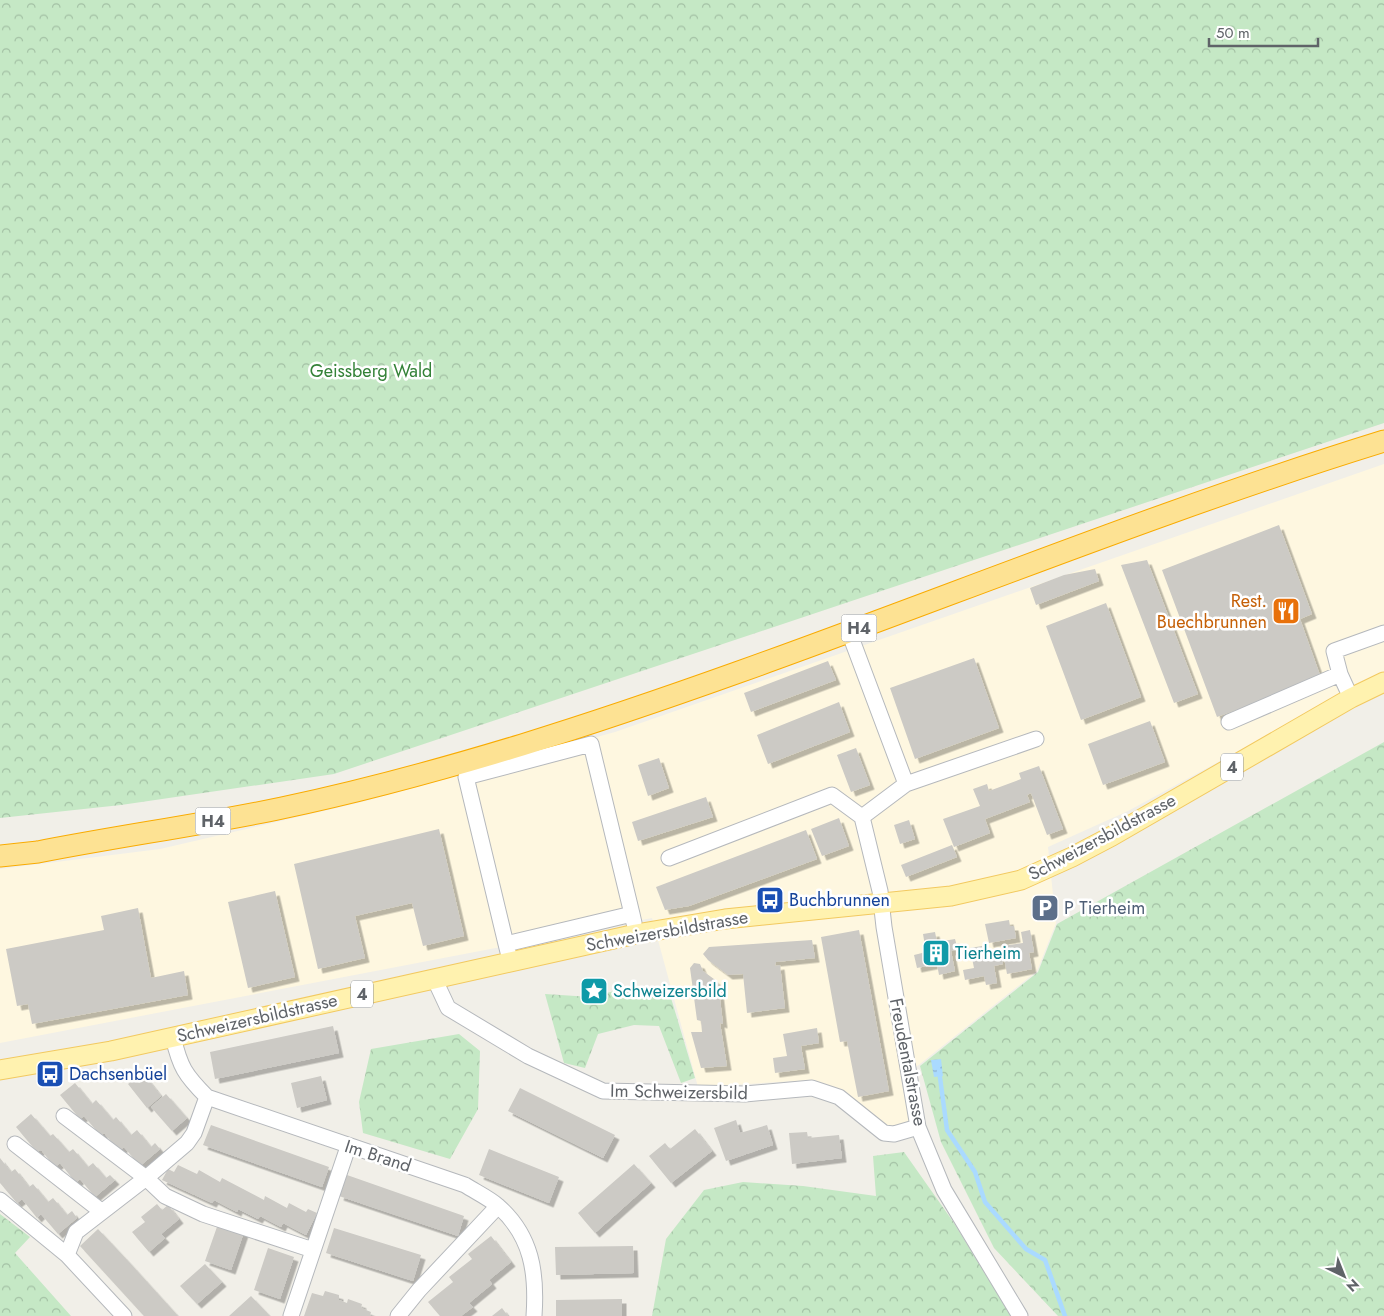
<svg xmlns="http://www.w3.org/2000/svg" width="1384" height="1316" viewBox="0 0 1384 1316" font-family="Jost,sans-serif">
	<style>
		.commercial { fill: #fef7e0 }
		.forest { fill: url(#forest-crowns) }
		.water { fill: url(#water-waves) }
		.lines { fill: none; stroke-linecap: round; stroke-linejoin: round }
		.stream { stroke: #aadaff; stroke-width: 4.5 }
		.building { fill: #cccac5; filter: url(#shadow) }
		.minor-casing { stroke: #b5b8bc; stroke-width: 17 }
		.major-casing { stroke: #f2c960; stroke-width: 21 }
		.highway-casing { stroke: #f9ab00; stroke-width: 23 }
		.minor { stroke: #fff; stroke-width: 15 }
		.major { stroke: #fff2af; stroke-width: 19 }
		.highway { stroke: #fde293; stroke-width: 21 }
		.labels { text-anchor: middle; dominant-baseline: central; stroke-width: 5; stroke-linejoin: round; paint-order: stroke }
		.shield { fill: #fff; stroke: #8f9295; stroke-width: 1 }
		.shield-label { font-size: 16px; font-weight: bold; fill: #5f6368 }
		.park-label { font-size: 18px; fill: #348238; stroke: #fff }
		.food-label { font-size: 18px; fill: #c56008; stroke: #fff; text-anchor: end }
		.street-label { font-size: 18px; fill: #5f6368; stroke: #fff }
		.transit-label { font-size: 18px; fill: #164399; stroke: #fff; text-anchor: start }
		.service-label { font-size: 18px; fill: #4e5e75; stroke: #fff; text-anchor: start }
		.culture-label { font-size: 18px; fill: #0d838f; stroke: #fff; text-anchor: start }
	</style>
	<defs>
		<pattern id="forest-crowns" width="20" height="18" patternUnits="userSpaceOnUse" patternTransform="scale(1.25)"><rect width="20" height="18" fill="#c5e8c5"/><path d="M2 6a3 3 0 1 1 6 0M12 15a3 3 0 1 1 6 0" fill="none" stroke="#a3c0a4"/></pattern>
		<pattern id="water-waves" width="16" height="10" patternUnits="userSpaceOnUse" patternTransform="scale(1.25)"><rect width="16" height="10" fill="#aadaff"/><path d="M0 5q4-4 8 0t8 0" fill="none" stroke="#8eb4d2"/></pattern>
		<filter id="shadow"><feDropShadow dx="4.5" dy="4.5" stdDeviation="0" flood-color="#0004"/></filter>
	</defs>
	<rect width="100%" height="100%" fill="#f1efe8"/>
	<path class="commercial" d="M1384 464V672L1128 811 1048 847 1056 923 1037 971 901 1079 910 1124 881 1127 843 1091 810 1080 698 1087 652 918 0 1043V869L160 849 362 802 615 732Z"/>
	<path class="forest" d="M0 0H1384V423L334 774 121 805 0 818Z
		M1384 742V1316H1058L994 1248 941 1142 920 1066 1038 972 1057 924Z
		M668 988 695 1078 681 1083 659 1026 634 1025 598 1034 585 1068 564 1063 545 994 591 997 618 990Z
		M459 1034 480 1051 478 1109 450 1159 363 1133 359 1102 371 1049Z
		M904 1152 954 1223 1011 1316H652L666 1239 704 1190 743 1182 803 1186 876 1196 873 1156Z
		M0 1214 30 1237 15 1253 71 1316H0Z"/>
	<path class="water" d="M941 1059 943 1076 934 1077 931 1060Z"/>
	<g class="lines">
		<path class="stream" d="M939 1070 947 1130 975 1172 985 1202 1026 1249 1045 1260 1065 1316"/>
	</g>
	<path class="building" d="M1279 525 1312 614 1300 619 1321 678 1217 717 1162 570Z
		M1147 560 1198 694 1174 703 1121 565Z
		M1095 569 1099 581 1036 605 1030 588 1064 575Z
		M1106 603 1141 697 1081 720 1046 626Z
		M974 658 999 728 915 759 890 688Z
		M828 661 836 680 751 712 744 693Z
		M839 702 850 732 768 764 757 735Z
		M1150 721 1165 762 1103 785 1088 744Z
		M856 748 870 785 851 792 837 755Z
		M659 758 669 788 648 796 638 765Z
		M1039 766 1063 829 1047 835 1031 793 1027 795 1030 802 985 819 990 833 954 847 943 819 980 806 973 789 987 784 989 791 1021 779 1019 773Z
		M706 797 713 817 638 841 632 822Z
		M839 818 849 846 822 856 811 829Z
		M909 820 915 839 900 844 894 825Z
		M439 829 464 936 423 946 412 903 355 916 365 958 318 969 294 864Z
		M806 830 817 859 689 906 665 910 656 887Z
		M952 845 957 857 906 877 901 865Z
		M275 891 295 977 248 988 228 902Z
		M138 908 151 978 184 971 188 995 32 1024 28 1004 17 1006 6 949 104 930 101 916Z
		M1009 920 1010 926H1014L1016 938 989 943 985 924Z
		M859 930 889 1091 858 1097 847 1041 840 1042 821 937Z
		M1030 930 1034 952 1029 953 1032 969 1007 974 1002 946 1023 943 1021 932Z
		M935 932 937 942 955 939 958 950 951 951 955 971 939 975 937 964 917 968 914 955 926 952 923 934Z
		M812 940 815 958 776 962 775 966 780 965 785 1008 747 1013 743 974 728 975 708 960 703 954 709 947Z
		M982 946 983 955 1001 952 1003 964 994 966 997 983 986 985 984 976 965 980 963 970 974 968 970 948Z
		M694 963 700 964 703 971 718 982 723 1024 720 1023 727 1066 701 1068 691 1032H702L701 1021 697 1020 690 968Z
		M333 1026 339 1053 215 1079 210 1052Z
		M817 1028 819 1043 801 1046 805 1069 775 1073 773 1058 787 1056 783 1034Z
		M321 1076 327 1100 297 1108 291 1083Z
		M146 1077 161 1096 147 1108 128 1084 136 1078 139 1083Z
		M75 1083 92 1104 96 1100 113 1120 116 1117 131 1135 137 1130 151 1147 155 1143 160 1149 140 1166 124 1147 119 1151 104 1133 101 1136 84 1116 80 1119 60 1095Z
		M520 1088 615 1135 603 1158 508 1111Z
		M166 1094 187 1118 172 1131 151 1107Z
		M31 1114 50 1136 53 1134 69 1152 73 1149 88 1167 93 1163 106 1178 110 1175 115 1180 95 1197 80 1179 76 1183 60 1163 55 1167 41 1150 37 1152 16 1127Z
		M736 1120 740 1133 767 1125 773 1145 726 1161 714 1128Z
		M211 1125 329 1167 322 1187 203 1145Z
		M695 1129 712 1151 671 1183 649 1156 665 1143 670 1149Z
		M807 1132 808 1138 839 1135 842 1158 792 1164 789 1133Z
		M489 1149 559 1177 549 1203 479 1175Z
		M0 1158 11 1172 15 1169 29 1187 33 1184 48 1202 53 1198 67 1215 72 1211 77 1218 58 1234 41 1214 37 1218 22 1199 17 1203 0 1183Z
		M634 1164 651 1183 595 1233 578 1213Z
		M178 1165 197 1174 199 1170 220 1182 222 1178 264 1200 265 1196 287 1208 289 1203 306 1212 308 1209 317 1213 306 1235 283 1223 281 1227 260 1216 258 1219 238 1209 237 1212 214 1200 212 1203 162 1180 168 1169 174 1172Z
		M347 1175 464 1216 458 1236 339 1196Z
		M157 1204 162 1210 168 1205 179 1219 161 1234 165 1238 149 1252 132 1232 145 1222 141 1217Z
		M218 1224 244 1232 231 1270 205 1261Z
		M334 1228 421 1255 413 1281 326 1253Z
		M98 1229 128 1261 178 1316H144L80 1246Z
		M491 1236 511 1262 489 1280 492 1284 469 1303 473 1307 461 1316H440L428 1302 453 1282 449 1277 472 1259 468 1254Z
		M633 1246 634 1273 556 1275 555 1247Z
		M268 1248 294 1257 280 1299 254 1290Z
		M205 1264 222 1282 197 1304 180 1286Z
		M325 1291 339 1295V1300L347 1303 348 1299 362 1304 361 1308 371 1312 370 1316H304L312 1293 323 1296Z
		M251 1296 270 1316H229Z
		M622 1299V1316H556V1300Z
		M502 1308 508 1316H492Z"/>
	<g class="lines">
		<defs>
			<path id="minor" d="M849 632 906 784
				M1351 698 1340 674 1334 651 1384 633
				M1229 722 1340 674
				M862 817 906 784 1036 739
				M669 858 832 795 862 817 880 891 884 927 918 1127 944 1190 1020 1316
				M506 944 466 777 591 744 632 914
				M508 952 506 944 632 914 634 923
				M434 978 448 1008 528 1056 603 1091 745 1094 812 1088 839 1097 884 1133 894 1134 918 1127
				M173 1037C180 1067 185 1075 207 1097L465 1185C476 1192 489 1198 498 1206 532 1236 537 1273 534 1316
				M64 1116 146 1178 165 1196 203 1214 313 1250
				M15 1144 101 1211
				M0 1200 67 1255
				M124 1316 67 1255 76 1232 146 1178 187 1143 194 1133 207 1097
				M291 1316 348 1147
				M398 1316 419 1290 498 1206"/>
			<path id="major" d="M0 1070 111 1051 636 934 725 919 951 896 1021 880 1072 857 1112 836 1351 698 1384 682"/>
			<path id="highway" d="M0 856 38 852C119 836 201 825 282 808 363 791 443 769 522 745 813 655 1093 531 1384 441"/>
		</defs>
		<use href="#minor" class="minor-casing"/>
		<use href="#major" class="major-casing"/>
		<use href="#highway" class="highway-casing"/>
		<use href="#minor" class="minor"/>
		<use href="#major" class="major"/>
		<use href="#highway" class="highway"/>
	</g>
	<defs>
		<symbol id="restaurant-square" viewBox="-11 -11 22 22"><rect x="-9" y="-9" width="18" height="18" rx="4" fill="#e8710a" stroke="#fff"/><path d="M-5-6h1v4h1v-4h1v4h1v-4h1v5L-1.5 .5V6h-2V.5L-5-1ZM5-6V6H3V1.5H1.5Q1.5-4 5-6Z" fill="#fff"/></symbol>
		<symbol id="bus-square" viewBox="-11 -11 22 22"><rect x="-9" y="-9" width="18" height="18" rx="4" fill="#1a4fb4" stroke="#fff"/><path d="M-5-6H5V4H4V6H2V4H-2V6H-4V4H-5ZM-3.5-4V0h7V-4ZM-3.5 1.2v1.5H-2V1.2ZM2 1.2v1.5H3.5V1.2Z" fill="#fff"/></symbol>
		<symbol id="parking-square" viewBox="-11 -11 22 22"><rect x="-9" y="-9" width="18" height="18" rx="4" fill="#5c6f8a" stroke="#fff"/><path d="M-3.5-5.5H1a3.5 3.5 0 0 1 0 7H-1V5.5H-3.5ZM-1-3.4V-.6H.8a1.4 1.4 0 0 0 0-2.8Z" fill="#fff"/></symbol>
		<symbol id="building-square" viewBox="-11 -11 22 22"><rect x="-9" y="-9" width="18" height="18" rx="4" fill="#0f9aa8" stroke="#fff"/><path d="M-4-6H4V6H1V3H-1V6H-4ZM-2.5-4.3h1.7v1.8h-1.7ZM.8-4.3h1.7v1.8H.8ZM-2.5-1h1.7V.8h-1.7ZM.8-1h1.7V.8H.8Z" fill="#fff"/></symbol>
		<symbol id="sight-square" viewBox="-11 -11 22 22"><rect x="-9" y="-9" width="18" height="18" rx="4" fill="#0f9aa8" stroke="#fff"/><path d="M0-6L1.8-2.2L6-1.7L2.9 1.2L3.7 5.4L0 3.3L-3.7 5.4L-2.9 1.2L-6-1.7L-1.8-2.2Z" fill="#fff"/></symbol>
	</defs>
	<g fill-rule="evenodd">
		<use href="#restaurant-square" x="1270" y="595" width="32" height="32"/>
		<use href="#bus-square" x="754" y="884" width="32" height="32"/>
		<use href="#parking-square" x="1029" y="892" width="32" height="32"/>
		<use href="#building-square" x="920" y="937" width="32" height="32"/>
		<use href="#sight-square" x="578" y="975" width="32" height="32"/>
		<use href="#bus-square" x="34" y="1058" width="32" height="32"/>
	</g>
	<g class="labels">
		<g class="shield">
			<rect x="841.5" y="614.5" width="35" height="27" rx="4"/>
			<rect x="1221" y="753.5" width="22" height="27" rx="4"/>
			<rect x="195.5" y="807.5" width="35" height="27" rx="4"/>
			<rect x="351" y="980.5" width="22" height="27" rx="4"/>
		</g>
		<g class="shield-label">
			<text x="859" y="628">H4</text>
			<text x="1232" y="767">4</text>
			<text x="213" y="821">H4</text>
			<text x="362" y="994">4</text>
		</g>
		<g class="park-label">
			<text x="371" y="371">Geissberg Wald</text>
		</g>
		<g class="food-label">
			<text x="1267" y="601">Rest.<tspan x="1267" dy="21">Buechbrunnen</tspan></text>
		</g>
		<g class="street-label">
			<text transform="translate(1102 837) rotate(-28)">Schweizersbildstrasse</text>
			<text transform="translate(667 931) rotate(-10)">Schweizersbildstrasse</text>
			<text transform="translate(257 1018) rotate(-13)">Schweizersbildstrasse</text>
			<text transform="translate(908 1062) rotate(79)">Freudentalstrasse</text>
			<text transform="translate(679 1092) rotate(1)">Im Schweizersbild</text>
			<text transform="translate(378 1156) rotate(18)">Im Brand</text>
		</g>
		<g class="transit-label">
			<text x="789" y="900">Buchbrunnen</text>
			<text x="69" y="1074">Dachsenbüel</text>
		</g>
		<g class="service-label">
			<text x="1064" y="908">P Tierheim</text>
		</g>
		<g class="culture-label">
			<text x="955" y="953">Tierheim</text>
			<text x="613" y="991">Schweizersbild</text>
		</g>
	</g>
	<g transform="translate(1344 1276) rotate(137)" stroke="#ffffff" stroke-width="4" paint-order="stroke">
	<path d="M0-4L9 19L0 12L-9 19Z" fill="#5f6368"/>
	<text y="-8" font-size="14" font-weight="bold" text-anchor="middle" fill="#5f6368">N</text>
	</g>
	<path d="M1209 38v8h109v-8" fill="none" stroke="#5f6368" stroke-width="2.5"/>
	<text x="1216" y="38" font-size="15" fill="#5f6368" stroke="#ffffff" stroke-width="4" paint-order="stroke">50 m</text>
</svg>
